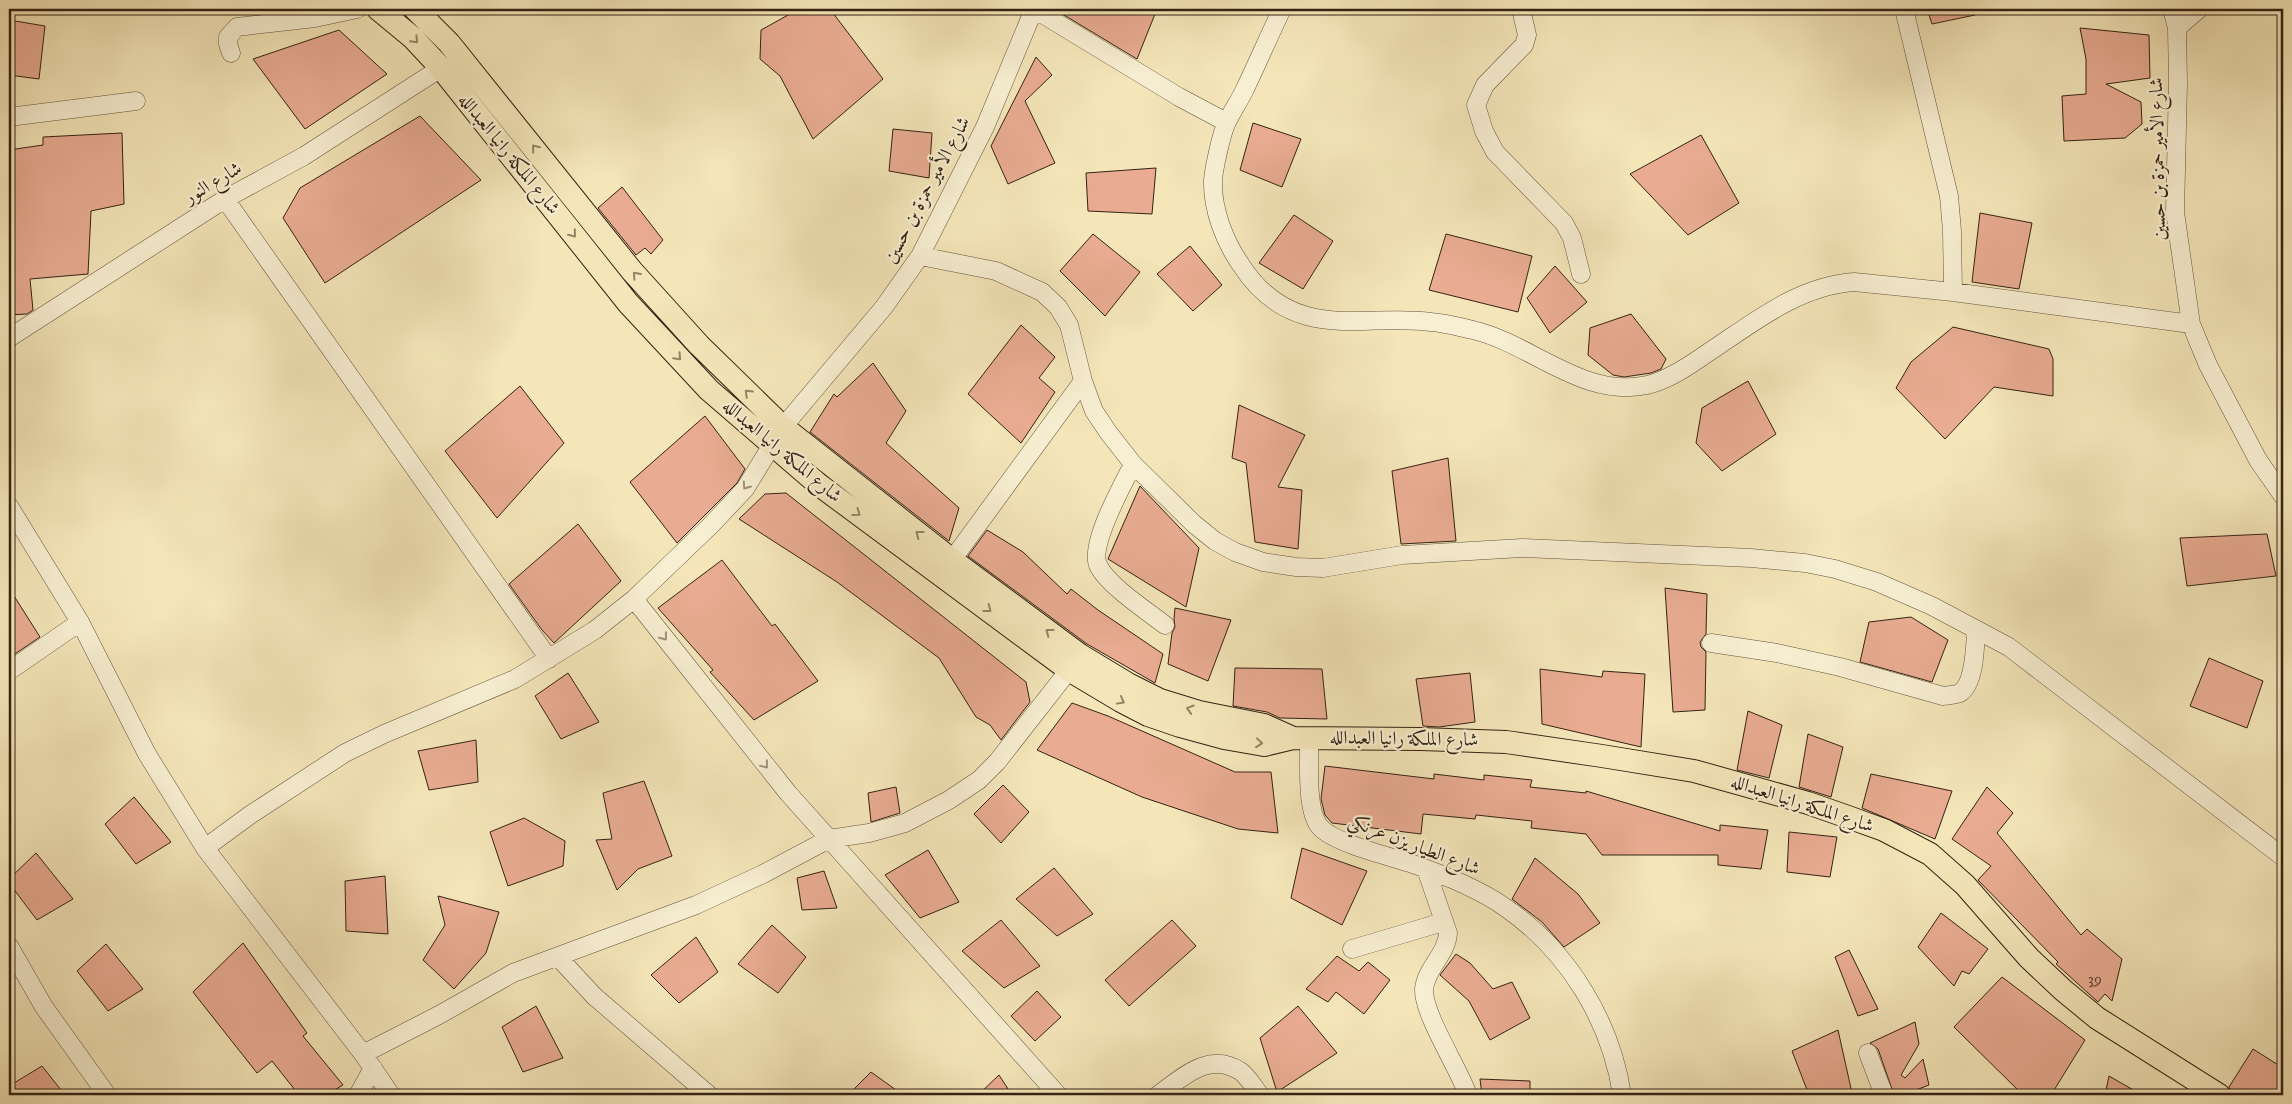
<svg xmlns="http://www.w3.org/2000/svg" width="2292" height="1104" viewBox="0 0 2292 1104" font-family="'IM FELL DW Pica',Amiri,serif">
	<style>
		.building { fill: #e9ac92; stroke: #342213 }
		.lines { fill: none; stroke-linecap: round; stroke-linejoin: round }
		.minor-casing { stroke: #64533c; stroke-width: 19 }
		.major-casing { stroke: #342213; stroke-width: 24 }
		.minor { stroke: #f8efd2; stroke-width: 18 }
		.major { stroke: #f4e6b9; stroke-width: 22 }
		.oneway { stroke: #948466 }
		.oneway2 { stroke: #a0937c }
		.labels { text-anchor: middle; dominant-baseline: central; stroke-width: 4.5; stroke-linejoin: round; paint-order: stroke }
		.number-label { font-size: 16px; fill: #614433 }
		.street-label { font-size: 19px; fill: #342213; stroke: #f8efd2 }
	</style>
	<rect width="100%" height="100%" fill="#f4e6b9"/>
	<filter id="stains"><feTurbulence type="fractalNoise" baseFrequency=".004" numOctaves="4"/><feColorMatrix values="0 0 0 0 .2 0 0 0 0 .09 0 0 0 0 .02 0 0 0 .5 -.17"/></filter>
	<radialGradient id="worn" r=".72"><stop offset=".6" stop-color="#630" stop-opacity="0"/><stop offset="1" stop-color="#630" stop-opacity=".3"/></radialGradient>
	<path class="building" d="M799 9H830L883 79 813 139 780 76 760 59 761 30Z
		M1054 9H1157L1137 59Z
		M1927 9H1974L1975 15 1932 24Z
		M9 20 45 26 39 79 9 75Z
		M2080 28 2149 35 2150 78 2106 84 2141 102 2142 124 2125 138 2064 141 2062 96 2086 94V59Z
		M339 30 387 74 305 129 253 59Z
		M1036 57 1052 75 1025 101 1055 163 1008 184 991 146Z
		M420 116 481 180 325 283 283 218 300 188Z
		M1253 123 1301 139 1282 187 1240 170Z
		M893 129 932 133 929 178 889 171Z
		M122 133 124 204 91 211 88 274 30 279 33 310 27 314 9 315V150L43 145V137Z
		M1701 135 1739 203 1688 235 1630 174Z
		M1156 168 1152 214 1088 211 1086 173Z
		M622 187 663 240 651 254 645 248 636 255 598 208Z
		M1980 213 2032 223 2019 289 1972 282Z
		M1294 215 1333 241 1303 289 1259 263Z
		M1093 234 1140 272 1105 316 1060 271Z
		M1446 234 1532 256 1518 312 1429 290Z
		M1190 246 1222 285 1193 311 1157 274Z
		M1555 266 1587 302 1550 333 1527 298Z
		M1631 314 1666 359 1661 369 1651 373 1624 377 1613 375 1588 355 1590 328Z
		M1021 325 1055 357 1039 378 1055 392 1021 443 968 394Z
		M1953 327 2049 349 2053 359V396L1994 387 1945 439 1896 388 1911 362Z
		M873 363 906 411 886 443 959 508 949 541 810 432 834 394 837 397Z
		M1748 381 1776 434 1722 471 1696 443 1702 408Z
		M520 386 564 443 497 518 445 451Z
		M1239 405 1305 435 1278 487 1302 490 1298 549 1255 542 1246 463 1232 458Z
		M705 416 745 469 737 483 677 543 630 482Z
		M1448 458 1456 541 1401 544 1392 471Z
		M1140 486 1199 548 1186 607 1108 559Z
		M786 493 1026 682 1030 702 1001 740 990 725 976 717 939 658 837 582 739 519 765 494Z
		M578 524 621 581 554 643 542 630 509 584Z
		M987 530 1023 552 1067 594 1071 589 1098 610 1163 654 1155 683 1087 644 968 556Z
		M2267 534 2276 576 2187 586 2180 538Z
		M722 560 772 626 775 624 818 681 754 720 710 672 713 670 658 608Z
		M9 588 40 637 9 658Z
		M1665 588 1707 594 1706 634 1700 642 1701 647 1706 652 1705 710 1673 712Z
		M1175 608 1231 620 1208 681 1168 664 1172 633 1175 627 1174 619Z
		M1911 617 1948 640 1932 682 1860 662 1869 622Z
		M2209 658 2263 681 2247 728 2190 706Z
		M1235 668 1322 669 1327 719 1280 718 1267 712 1233 706Z
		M1540 669 1602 677 1603 671 1645 674 1641 747 1542 724Z
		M568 673 599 722 561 739 535 696Z
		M1470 673 1475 722 1439 727 1423 726 1416 679Z
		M1072 703 1108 716 1235 772H1271L1278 833 1238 829 1142 797 1037 750Z
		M1748 711 1782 725 1769 778 1737 770Z
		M1808 734 1843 747 1831 797 1799 787Z
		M476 740 478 782 429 790 418 751Z
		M1325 766 1434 779V774L1484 780V775L1532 780 1530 787 1586 793V791L1720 831V825L1768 830 1761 869 1718 865V855H1602L1586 834 1531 828 1532 821 1476 815 1475 819 1423 814 1421 834 1332 823 1325 815 1321 799Z
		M1871 774 1952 791 1935 839 1862 808Z
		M644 781 672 856 638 869 617 890 596 840 612 839 603 793Z
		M1003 785 1029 812 1001 843 974 814Z
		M896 787 900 813 871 822 868 793Z
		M1987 787 2013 813 1997 833 2081 935 2087 929 2122 959 2112 1001 2105 994 2098 1002 2056 964 2058 962 1978 880 1991 866 1952 839Z
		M134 797 171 842 136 864 105 824Z
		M524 818 565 841 563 866 508 886 490 832Z
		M1789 832 1837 837 1830 877 1787 872Z
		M1302 848 1367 871 1342 925 1291 898Z
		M928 850 959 902 920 918 885 875Z
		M36 853 73 899 37 920 9 883V879Z
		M1535 858 1578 894 1600 923 1564 947 1542 922 1512 899Z
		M1054 868 1093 914 1057 936 1016 899Z
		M824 871 837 908 802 910 797 878Z
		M385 876 388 934 346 931 345 881Z
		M438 896 499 912 486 953 454 989 423 960 445 925Z
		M1941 913 1988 949 1969 974 1962 971 1954 986 1918 947Z
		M1001 920 1040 966 1004 988 962 951Z
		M1172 920 1196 946 1129 1006 1105 980Z
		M772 925 806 957 778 993 738 964Z
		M696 937 718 972 679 1003 651 975Z
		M243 943 307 1033 303 1036 343 1085 326 1095H299L272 1061 257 1073 193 992Z
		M106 944 143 989 108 1011 77 971Z
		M1849 950 1878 1009 1858 1016 1835 957Z
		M1456 954 1470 963 1493 989 1512 982 1530 1018 1490 1040 1469 1001 1440 975Z
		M1337 956 1359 971 1368 962 1390 980 1364 1014 1336 992 1328 1002 1306 989Z
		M2002 977 2085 1040 2051 1095H2023L1954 1027Z
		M1037 991 1061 1017 1035 1041 1011 1016Z
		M536 1006 563 1058 523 1072 502 1027Z
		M1298 1006 1337 1053 1277 1092 1260 1038Z
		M1915 1022 1919 1044 1901 1075 1905 1078 1923 1059 1929 1085 1903 1095H1894L1878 1049 1870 1043Z
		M1838 1030 1852 1093 1846 1095H1809L1792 1051Z
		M2253 1049 2283 1068V1095H2232L2229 1087Z
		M42 1066 65 1095H13L9 1090V1086Z
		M871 1072 903 1095H848Z
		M999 1075 1012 1095H978Z
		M2109 1076 2142 1095H2105Z
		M1480 1079 1530 1081V1095H1482Z"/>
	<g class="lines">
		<defs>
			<path id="minor" d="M1034 9 1179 97 1226 122
				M1282 9C1269 36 1257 64 1244 91 1239 101 1233 110 1228 120 1222 130 1214 168 1213 180 1212 210 1225 242 1241 265 1257 290 1278 308 1307 316 1347 327 1390 316 1431 322 1445 323 1459 327 1473 330 1532 344 1583 399 1647 385 1668 380 1689 366 1706 354 1752 324 1797 286 1854 282L1953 292 2191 324
				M1521 9 1527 35 1524 45 1485 85 1476 105 1484 131 1495 152 1564 223 1572 238 1581 274
				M1904 9 1949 196 1952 231 1953 292
				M2172 9 2177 28 2178 83 2175 212 2191 324 2208 365 2258 460 2283 496
				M2177 28 2199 9
				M231 53 228 44V37L237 27 315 18 357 9
				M9 117 136 101
				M225 199 549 659
				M920 256 996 271 1042 292 1058 307 1069 325 1083 381 1094 411 1108 432 1133 464 1194 524 1215 541 1235 552 1263 562 1296 567 1323 568 1402 555 1522 548 1751 558 1805 563 1835 569 1877 582 1932 606 2009 647 2283 857
				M9 338 225 199 304 156 441 68
				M1133 464C1123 485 1087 547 1099 567 1109 586 1147 611 1165 625
				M9 506 80 622 147 754 205 848 363 1054 391 1095
				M952 560 1083 381
				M634 599 788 793 1058 1095
				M1711 643 1777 653 1840 667 1943 696C1948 695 1956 695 1960 693 1975 683 1975 647 1976 631
				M9 671 80 622
				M1309 737C1310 759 1305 810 1320 827 1334 843 1388 856 1410 863 1442 874 1478 888 1506 908 1568 951 1611 1021 1622 1095
				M205 848 250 815 345 753 384 734 515 679 595 630 634 599 711 525 745 489 783 427 884 307 920 256 985 127 1034 9
				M1426 869 1448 933C1447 954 1426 968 1424 989 1423 1014 1458 1067 1468 1095
				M9 946 44 1007 107 1095
				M1352 949 1443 922
				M558 957 594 996 709 1095
				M1868 1053 1884 1095
				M363 1054 439 1015 513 973 696 905 763 874 829 839 869 833 905 823 949 800 979 780 997 762 1069 670
				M358 1095 373 1068
				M1158 1095C1183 1077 1209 1051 1240 1071 1248 1076 1254 1088 1260 1095"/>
			<path id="major" d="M378 9 413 38 441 68 628 303 709 390 818 484 1069 670 1121 701 1148 715 1180 726 1224 738 1264 745 1293 738 1421 739 1506 742 1602 756 1694 771 1808 803 1848 817 1884 830 1930 854 1965 885 2029 958 2063 990 2097 1018 2219 1095
				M415 9 449 43 632 271 699 345 783 427 952 560 1080 655 1128 684 1160 700 1199 712 1264 725 1293 738"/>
		</defs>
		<use href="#minor" class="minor-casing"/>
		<use href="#major" class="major-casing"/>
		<use href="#minor" class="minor"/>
		<use href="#major" class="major"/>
	</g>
	<defs><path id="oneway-chevron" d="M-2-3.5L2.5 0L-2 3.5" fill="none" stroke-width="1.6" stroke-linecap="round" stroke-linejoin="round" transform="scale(1.25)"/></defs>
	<g class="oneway">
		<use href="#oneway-chevron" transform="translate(415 40) rotate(45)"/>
		<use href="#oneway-chevron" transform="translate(535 148) rotate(-129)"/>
		<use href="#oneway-chevron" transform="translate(573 234) rotate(51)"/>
		<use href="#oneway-chevron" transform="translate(636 275) rotate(-132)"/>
		<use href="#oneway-chevron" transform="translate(678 357) rotate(47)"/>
		<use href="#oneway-chevron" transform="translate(748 393) rotate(-136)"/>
		<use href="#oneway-chevron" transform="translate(857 513) rotate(36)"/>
		<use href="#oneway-chevron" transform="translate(919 534) rotate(-142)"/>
		<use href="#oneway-chevron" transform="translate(988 609) rotate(37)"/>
		<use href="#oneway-chevron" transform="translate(1049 632) rotate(-143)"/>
		<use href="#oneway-chevron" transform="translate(1121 701) rotate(29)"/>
		<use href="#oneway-chevron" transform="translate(1190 709) rotate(-163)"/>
		<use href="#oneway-chevron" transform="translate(1259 743) rotate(6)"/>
	</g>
	<g class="oneway2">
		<use href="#oneway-chevron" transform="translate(746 486) rotate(125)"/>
		<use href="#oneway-chevron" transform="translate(664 637) rotate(52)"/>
		<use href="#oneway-chevron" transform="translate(765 765) rotate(52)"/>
	</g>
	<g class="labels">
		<g class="number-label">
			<text x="2095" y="979">39</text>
		</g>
		<g class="street-label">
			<text transform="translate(509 154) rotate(51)">شارع الملكة رانيا العبدالله</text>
			<text transform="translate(2158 159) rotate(-91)">شارع الأمير حمزة بن حسين</text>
			<text transform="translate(213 183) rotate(-31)">شارع النور</text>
			<text transform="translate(927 190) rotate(-62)">شارع الأمير حمزة بن حسين</text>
			<text transform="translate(782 451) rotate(40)">شارع الملكة رانيا العبدالله</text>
			<text transform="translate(1404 739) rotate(1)">شارع الملكة رانيا العبدالله</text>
			<text transform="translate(1802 804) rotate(18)">شارع الملكة رانيا العبدالله</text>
			<text transform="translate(1414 845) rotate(21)">شارع الطيار يزن عرنكي</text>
		</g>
	</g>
	<rect width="2292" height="1104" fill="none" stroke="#f4e6b9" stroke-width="30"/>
	<rect x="10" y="10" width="2272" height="1084" fill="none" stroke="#342213" stroke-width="2.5"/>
	<rect x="15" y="15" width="2262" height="1074" fill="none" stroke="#342213"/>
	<rect width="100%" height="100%" filter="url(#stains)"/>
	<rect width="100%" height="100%" fill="url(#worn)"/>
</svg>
